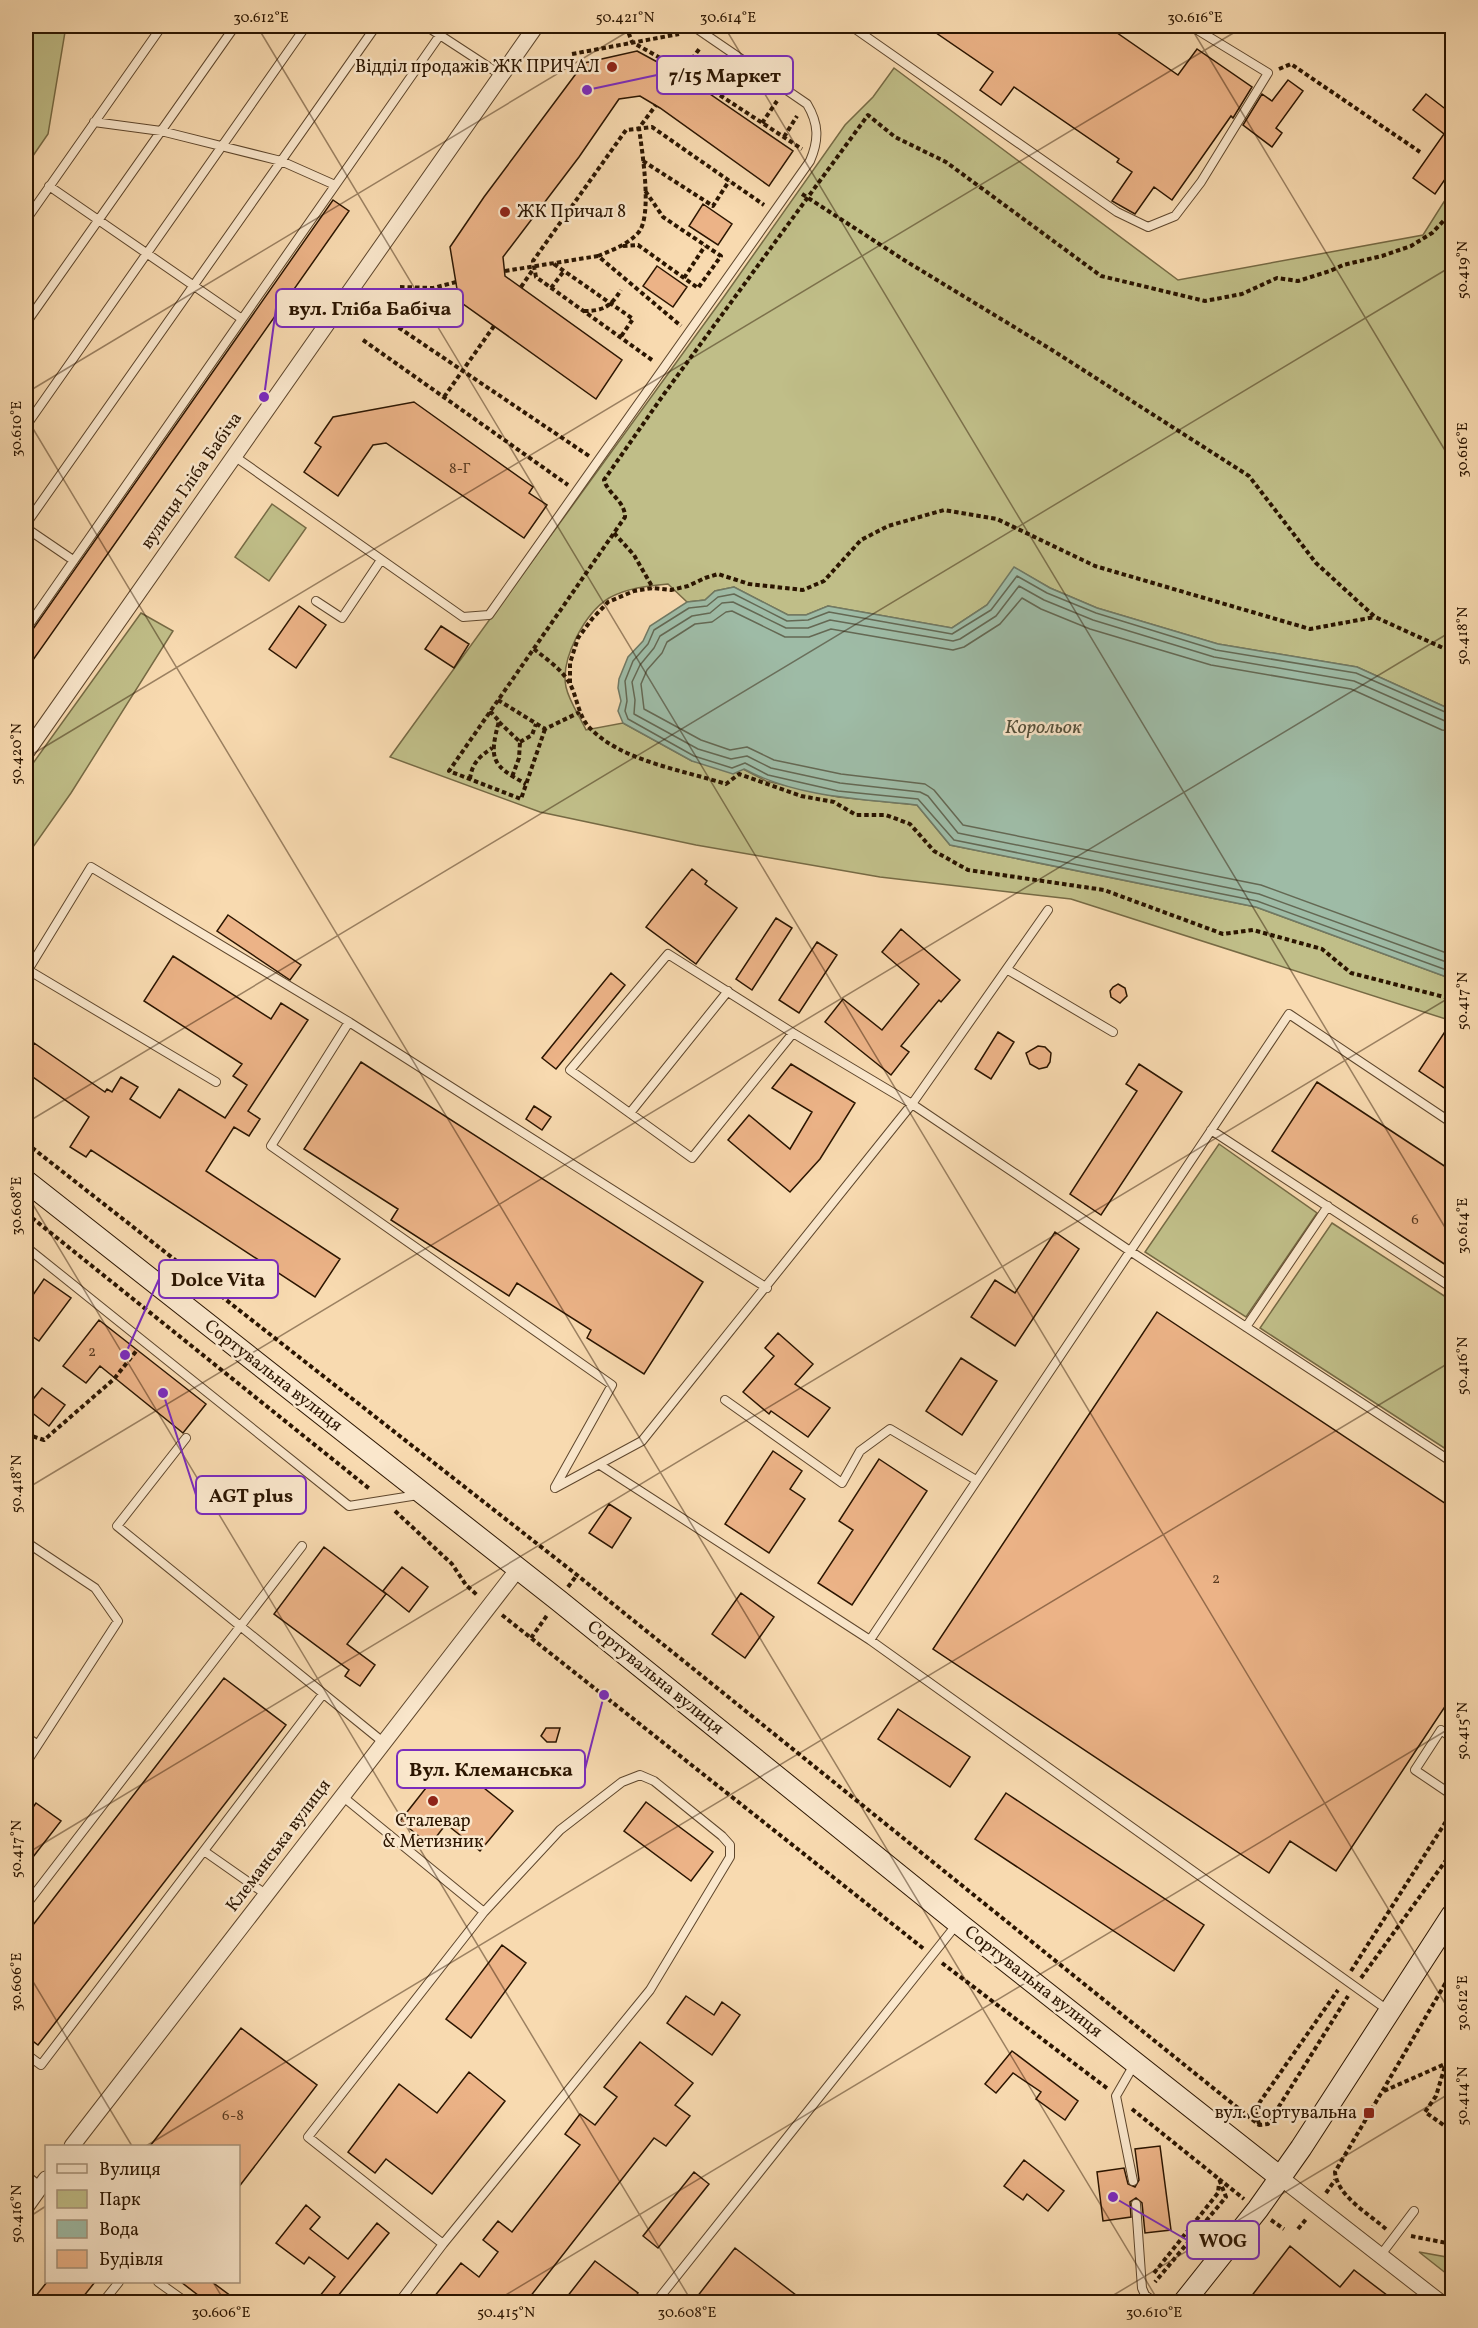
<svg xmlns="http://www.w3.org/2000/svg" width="1478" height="2328" viewBox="0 0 1478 2328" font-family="Vollkorn,serif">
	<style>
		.green { fill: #c0be88; stroke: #766a44; stroke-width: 1.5 }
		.water { fill: #9ebba6; stroke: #707964; stroke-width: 1.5 }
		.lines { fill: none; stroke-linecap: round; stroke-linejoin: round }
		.shore { stroke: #646853; stroke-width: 1.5 }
		.building { fill: #ecb387; stroke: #2b1500; stroke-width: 1.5 }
		.lane-casing { stroke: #5e462c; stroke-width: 10 }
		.street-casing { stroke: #5e462c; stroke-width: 17 }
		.secondary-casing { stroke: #2b1500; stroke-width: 23 }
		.path { stroke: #2b1500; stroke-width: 4; stroke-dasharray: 4.5 3; stroke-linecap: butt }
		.lane { stroke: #fae7cc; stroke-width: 8 }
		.street { stroke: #fae7cc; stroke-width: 15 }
		.secondary { stroke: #fae7cc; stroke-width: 21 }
		.ticks { fill: none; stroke: #2b1500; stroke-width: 1.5; stroke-opacity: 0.45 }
		.poi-dot { fill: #8f2418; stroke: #fae7cc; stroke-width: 2 }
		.labels { text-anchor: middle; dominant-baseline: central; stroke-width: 5; stroke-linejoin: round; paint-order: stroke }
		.number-label { font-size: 15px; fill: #5b3c22 }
		.poi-label { font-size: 18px; fill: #2b1500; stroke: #fae7cc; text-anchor: end }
		.street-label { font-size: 18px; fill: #2b1500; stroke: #fae7cc }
		.water-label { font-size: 20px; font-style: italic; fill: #534f3a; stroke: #fae7cc }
		.leader { fill: none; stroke: #7b2cbf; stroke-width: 2 }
		.callout-dot { fill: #7b2cbf; stroke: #fae7cc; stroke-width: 2 }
		.callout { fill: #fae7cc; stroke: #7b2cbf; stroke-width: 2 }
		.callout-label { font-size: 20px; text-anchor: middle; font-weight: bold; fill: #2b1500 }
		.neatline { fill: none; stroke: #2b1500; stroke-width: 2 }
		.ticks-label { font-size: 15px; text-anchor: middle; fill: #2b1500 }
	</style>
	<rect width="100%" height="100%" fill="#f8dab0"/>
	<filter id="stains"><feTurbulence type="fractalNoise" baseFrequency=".00333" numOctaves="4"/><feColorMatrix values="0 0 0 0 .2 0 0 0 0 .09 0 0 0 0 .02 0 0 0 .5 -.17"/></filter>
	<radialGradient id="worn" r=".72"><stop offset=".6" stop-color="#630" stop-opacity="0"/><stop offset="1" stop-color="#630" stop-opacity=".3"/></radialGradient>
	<path class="green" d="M26 26H66L48 134 26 166Z
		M894 68 1178 280 1423 235 1452 189V710L1357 667 1218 644 1097 608 1050 588 1015 568 987 605 952 628 828 606 806 615H788L734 587 715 591 705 600 687 602 668 584C647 586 627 588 609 598 585 613 560 659 566 687 569 701 580 717 586 730L623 723 692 761 743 769 766 781 838 797 917 805 950 845 1256 907 1452 979V1021L1071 899 880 877 696 845 540 812 390 757 723 298 845 125 873 97Z
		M272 504 306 528 269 581 235 557Z
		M141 613 173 631 71 793 26 857V773Z
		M1219 1144 1317 1213 1246 1317 1145 1252Z
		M1332 1223 1452 1301V1453L1260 1328Z
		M1419 2252 1452 2258V2278Z"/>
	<path class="water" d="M1014 567 1050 588 1097 608 1218 644 1357 667 1452 710V979L1256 907 950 845 917 805C859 799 796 797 744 769L733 774 692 761 623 723 618 711 621 701 618 688 619 679 628 657 643 641 650 626 687 602 705 600 715 591 734 587 788 615H806L828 606 952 628 987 605Z"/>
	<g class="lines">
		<path class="shore" d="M1452 715 1356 673 1216 650 1096 613 1047 593 1017 576 991 610 952 634 829 612 808 620 787 621 734 594 718 597 707 606 689 608 654 630 648 644 633 661 625 681 627 701 625 711 628 719 694 756 732 768 745 763 768 775 838 791 918 799 954 840 1257 901 1452 972
			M1452 722 1445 721 1354 681 1214 657 1093 620 1044 600 1019 586 996 616 960 639 953 641 830 620 808 628H786L733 602 722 603 710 613 692 616 660 636 654 648 640 665 632 682 635 700 634 714 698 749 731 759 747 756 771 768 840 783 920 792 928 796 958 833 1259 894 1452 964
			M1452 731 1442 730 1351 689 1211 665 1090 629 1041 609 1022 598 1000 624 964 647 953 650 831 629 809 637H785L732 611 726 612 712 622 695 624 667 642 662 653 647 670 641 684 644 709 701 740 730 750 747 747 774 760 841 774 925 784 934 790 963 825 1261 885 1452 955"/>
	</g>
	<path class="building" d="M926 26H1107L1178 75 1197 49 1252 87 1233 118 1231 116 1172 200 1154 187 1135 214 1112 201 1132 172 1117 162 1119 159 1014 87 1001 105 980 90 993 72Z
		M637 51 685 77 793 151 769 186 660 108 640 96 619 99 579 157 503 257 505 276 622 360 596 399 459 301 450 247 484 197 584 63Z
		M1288 80 1303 91 1276 128 1282 133 1272 147 1243 125 1262 94 1272 101Z
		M1426 94 1452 114V169L1435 194 1413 178 1444 134 1413 110Z
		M333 200 349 211 26 670V635L31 632Z
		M703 204 732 224 718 245 689 226Z
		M657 266 687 287 673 307 643 286Z
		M414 402 533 487 529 493 547 505 524 538 386 443 373 445 338 496 304 472 321 447 315 443 333 417Z
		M299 606 326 625 296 668 269 649Z
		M441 626 469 644 454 668 425 649Z
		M692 869 707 881 705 884 737 908 696 964 646 927Z
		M228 915 301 965 290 980 217 931Z
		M776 918 792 928 752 990 736 979Z
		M901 929 960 980 941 1002 939 1000 901 1046 909 1052 891 1075 825 1022 843 999 882 1030 919 984 882 952Z
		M817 942 837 955 799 1013 779 1000Z
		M173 956 271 1019 281 1003 308 1020 248 1111 260 1119 249 1136 234 1127 206 1171 340 1259 315 1297 91 1150 86 1157 70 1147 89 1117 26 1072V1056L34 1043 105 1092 107 1089 112 1092 121 1077 138 1087 130 1099 160 1118 179 1089 225 1118 247 1085 233 1076 242 1064 144 1001Z
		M611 973 625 985 556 1069 542 1058Z
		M1118 984 1125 988 1127 996 1120 1003 1111 997 1110 991 1113 987Z
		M1452 1021V1093L1419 1071Z
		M998 1032 1014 1042 991 1079 975 1069Z
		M1038 1046 1045 1047 1051 1053 1050 1062 1047 1067 1039 1069 1030 1064 1026 1053Z
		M361 1062 703 1282 644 1374 587 1338 591 1330 517 1283 509 1296 391 1220 398 1209 304 1149Z
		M791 1064 855 1103 820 1159 790 1192 728 1140 749 1115 790 1149 812 1112 772 1088Z
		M1139 1064 1182 1092 1101 1215 1070 1194 1137 1091 1126 1084Z
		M1317 1082 1452 1171V1269L1272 1151Z
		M534 1106 551 1117 542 1130 526 1119Z
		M1055 1232 1079 1249 1015 1346 971 1317 995 1280 1015 1293Z
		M44 1279 71 1298 39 1341 26 1332V1305Z
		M1157 1312 1452 1508V1696L1336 1871 1290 1841 1269 1873 933 1649Z
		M99 1320 206 1404 183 1433 100 1366 86 1383 63 1366Z
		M778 1333 813 1364 795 1384 830 1408 808 1437 771 1411 769 1414 743 1392 774 1356 765 1348Z
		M961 1358 997 1381 962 1435 926 1411Z
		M42 1388 65 1405 49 1426 26 1408Z
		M773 1451 802 1471 790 1489 805 1499 769 1553 725 1524Z
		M879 1459 927 1491 852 1605 818 1583 853 1530 839 1521Z
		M609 1504 631 1518 612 1548 589 1533Z
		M324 1547 386 1594 347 1644 375 1665 360 1686 345 1676 349 1670 274 1614Z
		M402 1567 428 1587 409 1612 383 1591Z
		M741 1593 774 1617 745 1658 712 1634Z
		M224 1678 286 1725 38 2045 26 2036V1934Z
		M898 1709 970 1757 950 1787 878 1739Z
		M546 1728H560L556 1742H547L541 1736Z
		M455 1751 481 1771 474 1780 513 1811 480 1851 446 1824 430 1845 400 1821Z
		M1006 1793 1204 1925 1174 1971 975 1839Z
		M646 1802 713 1852 691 1881 624 1831Z
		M36 1803 61 1821 26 1866V1817Z
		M502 1945 526 1963 471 2038 446 2019Z
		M686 1996 714 2015 722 2002 740 2015 712 2055 667 2023Z
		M241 2028 317 2085 238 2188V2146H150Z
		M640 2042 693 2083 675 2105 690 2116 666 2146 654 2138 526 2302H430L461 2263 479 2277 498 2252 483 2240 498 2221 512 2232 580 2145 565 2134 580 2114 595 2125 617 2097 604 2087Z
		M1012 2051 1078 2101 1065 2120 1036 2099 1041 2092 1013 2073 996 2093 985 2084Z
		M469 2072 505 2101 432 2194 386 2159 375 2173 348 2152 399 2084 437 2113Z
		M1160 2146 1171 2230 1145 2233 1142 2203 1136 2198 1130 2202 1131 2217 1103 2221 1097 2172 1124 2168 1128 2184 1135 2187 1139 2180 1135 2149Z
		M1024 2160 1064 2191 1048 2211 1027 2194 1023 2200 1004 2186Z
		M694 2172 709 2184 658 2248 643 2236Z
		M306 2205 320 2217 310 2229 348 2259 377 2223 389 2233 333 2302H315L335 2277 309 2257 304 2264 276 2243Z
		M1290 2246 1340 2287 1354 2270 1396 2302H1247Z
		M735 2248 805 2302H693Z
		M595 2261 638 2293 631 2302H563Z
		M47 2282H95L79 2302H31Z
		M181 2282H212L239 2302H207Z"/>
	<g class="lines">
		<defs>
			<path id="lane" d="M426 26 501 75
				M851 26 1117 212 1148 227 1175 216 1201 182 1268 73 1191 26
				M94 122 161 131 281 161 335 185
				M49 186 242 319
				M26 220 162 26
				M26 323 235 26
				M26 426 306 26
				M234 456 463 617 489 615 810 161C819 140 819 124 807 104L693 26
				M26 524 376 26
				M26 528 73 560
				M316 601 342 618 381 560
				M26 629 440 35
				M1008 970 1113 1032
				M349 1022 271 1146 612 1385 555 1487
				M793 1033 692 1158 570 1070 668 954 793 1033 912 1104 1130 1251 1452 1462
				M216 1082 28 970 91 867 349 1022 767 1288
				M630 1113 728 991
				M1211 1130 1452 1288
				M26 1247 349 1506 418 1495
				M1246 1327 1328 1206
				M725 1400 842 1483 860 1451 890 1429 976 1480
				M186 1438 117 1526 383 1742
				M600 1465 870 1640 1389 2011
				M555 1488 642 1441 912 1104 1048 910
				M26 1542 95 1588 118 1621 26 1763
				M870 1640 1289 1014 1452 1123
				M26 1737 37 1744
				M1452 1738 1441 1730 1415 1770 1452 1795
				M342 1796 484 1912
				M204 1851 267 1895
				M26 1905 302 1546
				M26 2054 41 2065 323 1694
				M26 2175 41 2187
				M1133 2181 1116 2096 1135 2063
				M1136 2204 1142 2288 1145 2295 1155 2302
				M1380 2256 1414 2211
				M158 2282 186 2302
				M103 2302 119 2282
				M399 2302 443 2244 650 1990 730 1857V1845L722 1836 654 1781 640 1775 622 1782 560 1830 484 1912 308 2137 443 2244
				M656 2302 957 1924"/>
			<path id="street" d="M26 753 536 26
				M72 2146 518 1569
				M1281 2178 1440 2302
				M26 2207 46 2179"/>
			<path id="secondary" d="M26 1181 558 1600 958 1923 1281 2178
				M1184 2302 1258 2209 1301 2148 1452 1915"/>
		</defs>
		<use href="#lane" class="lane-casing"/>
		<use href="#street" class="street-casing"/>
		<use href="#secondary" class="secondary-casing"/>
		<path class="path" d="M626 26 632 42 683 71 802 149
			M572 54 679 34
			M1279 69 1291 64 1420 152
			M683 71 700 48
			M710 89 725 66
			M762 123 777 101
			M784 137 797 116
			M643 161 713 206 729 181
			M802 194 904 260 1052 350 1249 476 1316 563 1375 617 1452 652
			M623 246 638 245 698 288 721 256 663 217 644 189
			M598 256C612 250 627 245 638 233 653 217 642 151 639 128L656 105
			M554 264 633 319 620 338
			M505 271 598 256 681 326
			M684 278 705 246
			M400 287 433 288 456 282
			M521 287 534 268
			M551 288 564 271
			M584 311C604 311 611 306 621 290
			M380 315 589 456
			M363 340 568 485
			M652 360 536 277 533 261 626 130 652 127 764 205
			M444 397 494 326
			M614 533 634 555 653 588
			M534 649C546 659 562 669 570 684 577 697 578 714 588 726 619 761 683 770 726 784L739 774 801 796 834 802 856 815H886L910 824 934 851 968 870 1104 890 1223 934 1253 930 1322 949 1351 973 1452 999
			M570 683V663L578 638 592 619 608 602 634 591 653 588 671 590 688 586 705 578 718 574 749 584 803 590 824 581 861 540 888 526 944 510 997 519 1095 566 1310 629 1375 617
			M498 700 545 729 580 712
			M490 711 499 721C489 759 491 765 526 784
			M499 722 520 742 519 758 512 777
			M545 729 521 799 449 771 625 517C625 501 608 494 604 480L664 394 868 115 895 137 946 162 1101 276 1205 301 1242 294 1277 278 1298 281 1330 271 1343 265 1382 256 1411 246 1432 233 1452 212
			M520 742 532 735 536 724
			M470 779C472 763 479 757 492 748
			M26 1143 577 1575 1259 2125 1268 2124 1348 1996
			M26 1213 371 1490
			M26 1434 44 1440 114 1379 137 1350
			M395 1511 452 1564 466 1585 477 1595
			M568 1587 577 1575
			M502 1615 924 1949
			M531 1638 548 1614
			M942 1963 1108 2089
			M1351 1971 1452 1812
			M1361 1978 1452 1852
			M1452 2054 1446 2063 1436 2096 1425 2112 1452 2131
			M1384 2091 1445 2064
			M1132 2109 1219 2179 1226 2197 1155 2282
			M1259 2124 1255 2109 1338 1990
			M1219 2179 1244 2199
			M1326 2193 1335 2180
			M1271 2220 1284 2229
			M1298 2229 1307 2218
			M1386 2229C1369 2214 1337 2196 1335 2172L1452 1972
			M1411 2236 1452 2244
			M1154 2273 1218 2193 1219 2183"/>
		<use href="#lane" class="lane"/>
		<use href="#street" class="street"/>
		<use href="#secondary" class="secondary"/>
	</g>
	<path class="ticks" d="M257 26 1452 2015M724 26 1452 1239M1190 26 1452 462M26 28 29 26M26 393 637 26M26 417 1159 2302M26 758 1245 26M26 1123 1452 266M26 1193 692 2302M26 1489 1452 631M26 1854 1452 996M26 1970 132 2146M146 2146 1452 1361M26 2219 46 2206M213 2282 225 2302M494 2302 1452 1727M1102 2302 1452 2092"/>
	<g class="poi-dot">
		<circle cx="612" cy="67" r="6"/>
		<circle cx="505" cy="212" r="6"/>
		<circle cx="433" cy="1801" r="6"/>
		<rect x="1363" y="2107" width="12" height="12" rx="3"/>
	</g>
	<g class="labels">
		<g class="number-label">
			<text x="460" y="469">8-Г</text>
			<text x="1415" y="1220">6</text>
			<text x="92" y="1352">2</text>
			<text x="1216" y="1579">2</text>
			<text x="233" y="2116">6-8</text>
		</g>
		<g class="poi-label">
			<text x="600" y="67">Відділ продажів ЖК ПРИЧАЛ</text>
			<text x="517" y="212" text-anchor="start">ЖК Причал 8</text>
			<text x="433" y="1821" text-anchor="middle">Сталевар<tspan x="433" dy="21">&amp; Метизник</tspan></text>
			<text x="1357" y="2113">вул. Сортувальна</text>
		</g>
		<g class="street-label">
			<text transform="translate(192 481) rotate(-55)">вулиця Гліба Бабіча</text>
			<text transform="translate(273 1376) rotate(38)">Сортувальна вулиця</text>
			<text transform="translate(655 1678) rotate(39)">Сортувальна вулиця</text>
			<text transform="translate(279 1846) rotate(-53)">Клеманська вулиця</text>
			<text transform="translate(1033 1982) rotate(38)">Сортувальна вулиця</text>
		</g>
		<g class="water-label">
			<text x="1043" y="728">Корольок</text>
		</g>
	</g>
	<path class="leader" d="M587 90L657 75M264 397L276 308M125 1355L159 1279M163 1393L196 1495M604 1695L585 1769M1113 2197L1187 2240"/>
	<g class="callout-dot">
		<circle cx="587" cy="90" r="6"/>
		<circle cx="264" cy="397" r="6"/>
		<circle cx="125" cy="1355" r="6"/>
		<circle cx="163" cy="1393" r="6"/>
		<circle cx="604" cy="1695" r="6"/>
		<circle cx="1113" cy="2197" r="6"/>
	</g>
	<g class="callout">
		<rect x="657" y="56" width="136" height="38" rx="6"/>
		<rect x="276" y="289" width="187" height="38" rx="6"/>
		<rect x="159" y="1260" width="119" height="38" rx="6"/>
		<rect x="196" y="1476" width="110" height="38" rx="6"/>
		<rect x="397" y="1750" width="188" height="38" rx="6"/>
		<rect x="1187" y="2221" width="72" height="38" rx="6"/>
	</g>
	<g class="callout-label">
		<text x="725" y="82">7/15 Маркет</text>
		<text x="370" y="315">вул. Гліба Бабіча</text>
		<text x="218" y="1286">Dolce Vita</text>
		<text x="251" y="1502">AGT plus</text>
		<text x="491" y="1776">Вул. Клеманська</text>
		<text x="1223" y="2247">WOG</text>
	</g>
	<rect width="1478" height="2328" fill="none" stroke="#f8dab0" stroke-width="66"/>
	<rect x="45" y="2145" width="195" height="138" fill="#fae7cc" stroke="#a7937a" stroke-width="1.5"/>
	<rect x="57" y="2164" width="30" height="9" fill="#fae7cc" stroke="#a7937a" stroke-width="1.5"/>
	<text x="99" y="2175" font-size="18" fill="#2b1500">Вулиця</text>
	<rect x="57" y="2190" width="30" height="18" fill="#c0be88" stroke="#a7937a" stroke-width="1.5"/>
	<text x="99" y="2205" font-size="18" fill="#2b1500">Парк</text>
	<rect x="57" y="2220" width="30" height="18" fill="#9ebba6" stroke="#a7937a" stroke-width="1.5"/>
	<text x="99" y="2235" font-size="18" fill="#2b1500">Вода</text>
	<rect x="57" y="2250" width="30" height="18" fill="#ecb387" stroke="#a7937a" stroke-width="1.5"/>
	<text x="99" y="2265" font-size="18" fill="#2b1500">Будівля</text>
	<rect x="33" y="33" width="1412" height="2262" class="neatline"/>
	<g class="ticks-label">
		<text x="261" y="22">30.612°E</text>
		<text x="625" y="22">50.421°N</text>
		<text x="728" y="22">30.614°E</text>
		<text x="1195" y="22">30.616°E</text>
		<text transform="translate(1462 270) rotate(-90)" y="5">50.419°N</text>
		<text transform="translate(16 429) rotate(-90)" y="5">30.610°E</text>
		<text transform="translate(1462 450) rotate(-90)" y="5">30.616°E</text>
		<text transform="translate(1462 636) rotate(-90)" y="5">50.418°N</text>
		<text transform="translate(16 754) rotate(-90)" y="5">50.420°N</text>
		<text transform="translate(1462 1001) rotate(-90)" y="5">50.417°N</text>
		<text transform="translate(16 1206) rotate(-90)" y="5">30.608°E</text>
		<text transform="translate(1462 1226) rotate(-90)" y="5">30.614°E</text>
		<text transform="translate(1462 1366) rotate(-90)" y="5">50.416°N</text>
		<text transform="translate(16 1484) rotate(-90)" y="5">50.418°N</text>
		<text transform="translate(1462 1731) rotate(-90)" y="5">50.415°N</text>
		<text transform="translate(16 1849) rotate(-90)" y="5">50.417°N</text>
		<text transform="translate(16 1982) rotate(-90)" y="5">30.606°E</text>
		<text transform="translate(1462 2003) rotate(-90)" y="5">30.612°E</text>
		<text transform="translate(1462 2096) rotate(-90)" y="5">50.414°N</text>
		<text transform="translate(16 2214) rotate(-90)" y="5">50.416°N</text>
		<text x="221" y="2317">30.606°E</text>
		<text x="506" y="2317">50.415°N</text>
		<text x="687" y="2317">30.608°E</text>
		<text x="1154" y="2317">30.610°E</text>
	</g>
	<rect width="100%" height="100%" filter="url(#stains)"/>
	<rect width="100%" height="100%" fill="url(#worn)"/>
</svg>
